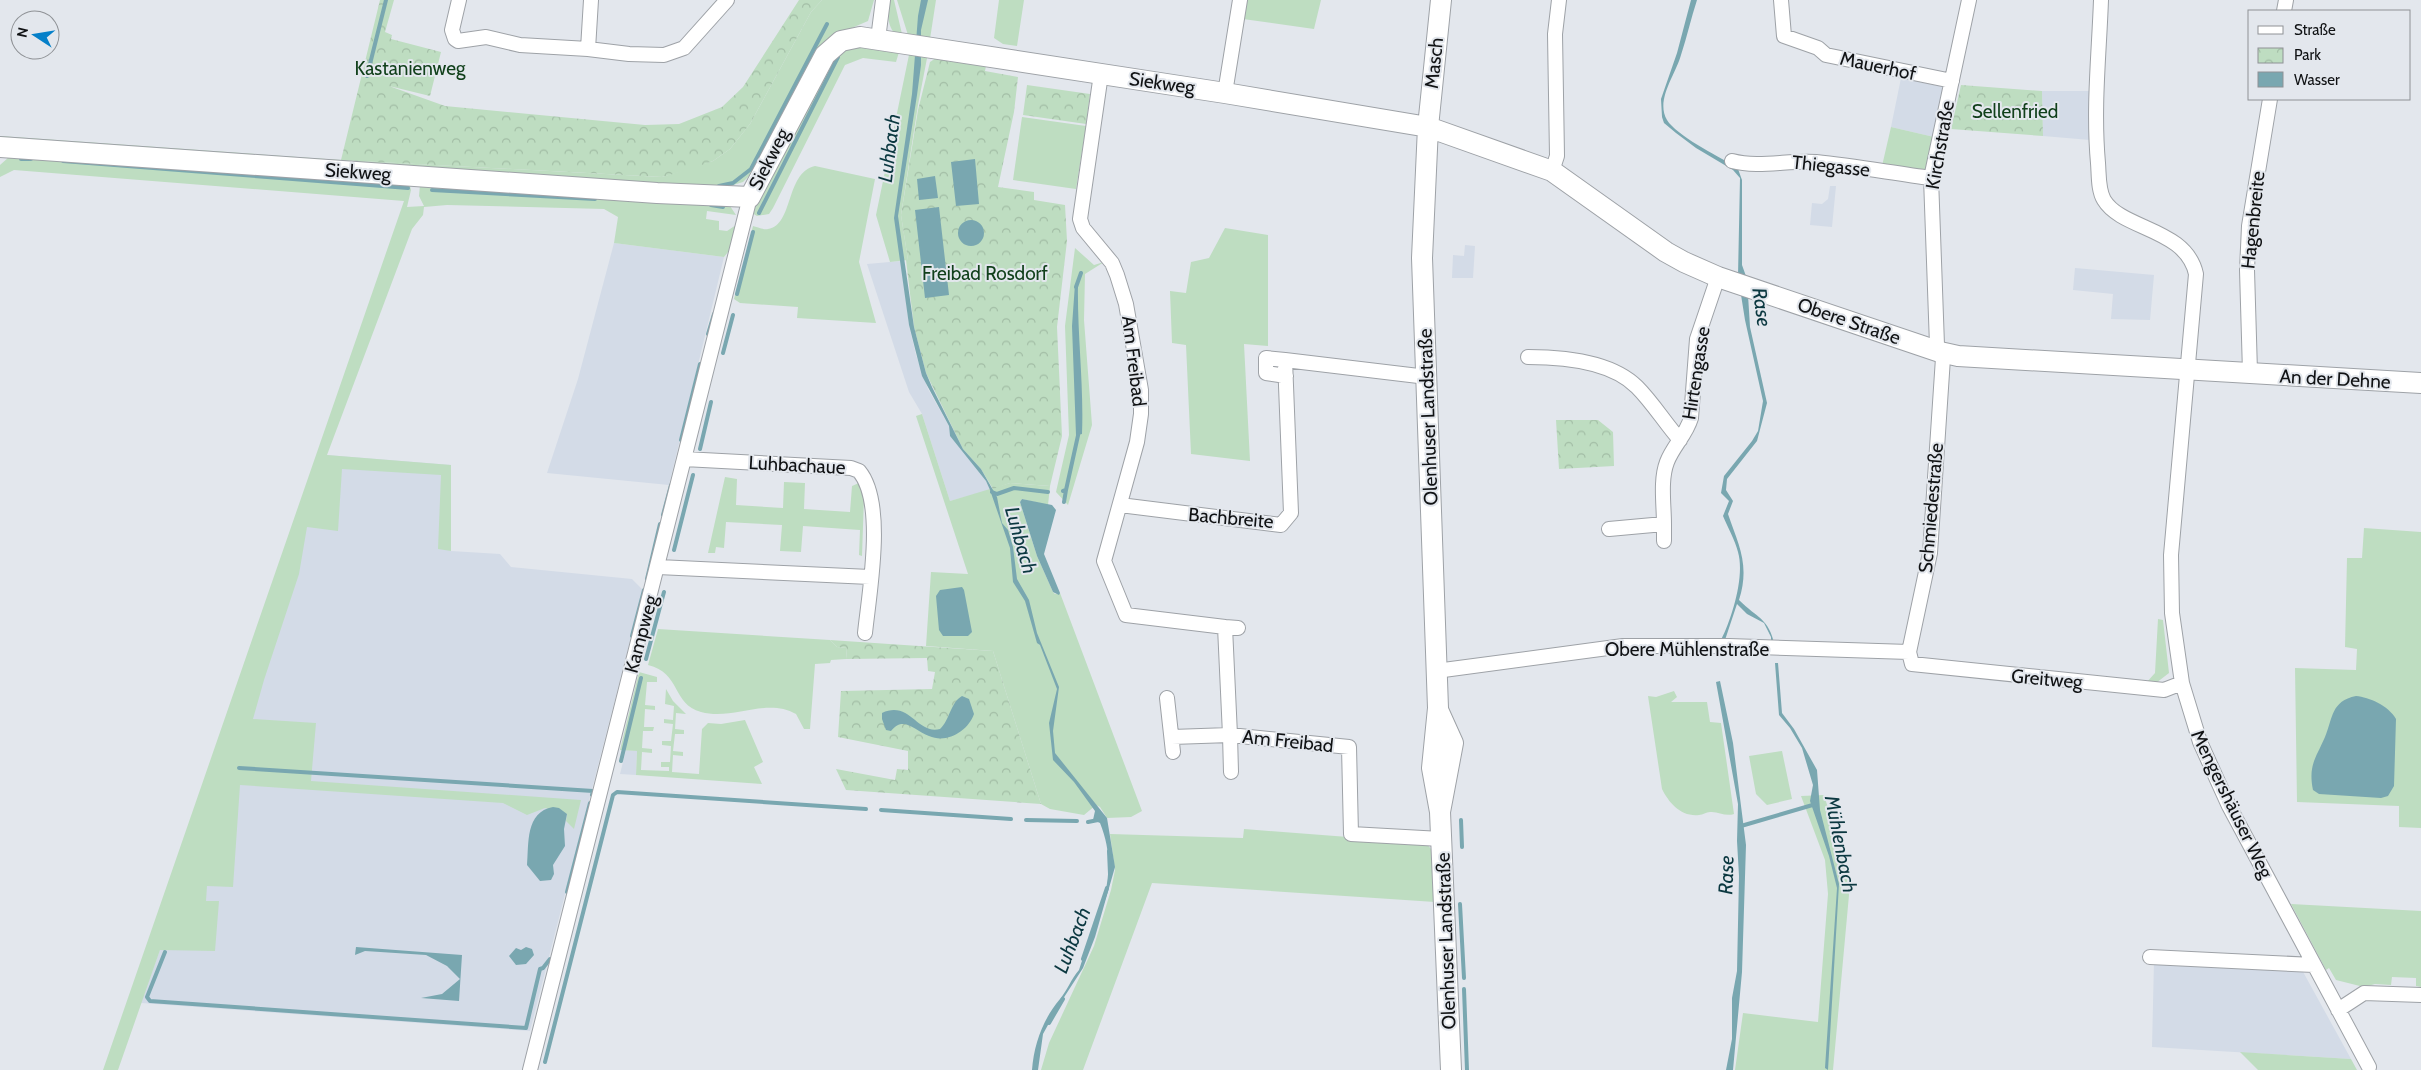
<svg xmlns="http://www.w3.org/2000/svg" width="2421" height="1070" viewBox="0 0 2421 1070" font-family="Cabin,sans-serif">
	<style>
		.built { fill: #d3dbe7 }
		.green { fill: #beddc1 }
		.park { fill: url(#park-crowns) }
		.water { fill: #79a7b0 }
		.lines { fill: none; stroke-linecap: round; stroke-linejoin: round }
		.stream { stroke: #79a7b0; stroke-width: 4 }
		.street-casing { stroke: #9ea2a7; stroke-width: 16 }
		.secondary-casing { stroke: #9ea2a7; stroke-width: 22 }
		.street { stroke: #fff; stroke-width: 14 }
		.secondary { stroke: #fff; stroke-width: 20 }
		.labels { text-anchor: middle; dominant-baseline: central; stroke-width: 4; stroke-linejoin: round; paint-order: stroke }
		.street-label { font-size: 19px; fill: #101214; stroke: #e3e7ed }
		.park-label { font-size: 19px; fill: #11401b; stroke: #e3e7ed }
		.water-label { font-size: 20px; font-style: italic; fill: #0b3840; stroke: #e3e7ed }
	</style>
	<defs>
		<pattern id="park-crowns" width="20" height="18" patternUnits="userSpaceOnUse" patternTransform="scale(1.25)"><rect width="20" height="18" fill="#beddc1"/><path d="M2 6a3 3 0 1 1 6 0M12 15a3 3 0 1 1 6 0" fill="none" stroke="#a2bda5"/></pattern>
	</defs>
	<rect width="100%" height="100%" fill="#e3e7ed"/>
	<path class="built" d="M1901 78 1943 87 1944 89 1934 137 1891 127Z
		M2042 91H2089L2090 140 2043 136Z
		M1830 186H1836L1832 227 1810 225 1812 203 1822 204 1828 199Z
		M614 243 724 257 669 485 547 473 578 379Z
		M1465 245 1475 246 1473 278H1452L1453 255 1464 256Z
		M901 261 909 325 916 355 928 389 949 426 950 436 986 481 990 490 950 501 922 414 909 392 867 264Z
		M2075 268 2154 275 2150 320 2111 319 2113 294 2073 290Z
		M327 455 451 465V551L500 554 511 567 632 579 643 590 530 1031 141 1003 222 775Z
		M626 750 637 751 636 775 620 774Z
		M2154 961 2302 970 2351 1059 2152 1047Z"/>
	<path class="green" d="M822 0H874L868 21 840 33 753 172 743 182 720 189 4 142 0 136 341 160 662 177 713 161 730 149 750 124 811 12Z
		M889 0H894L902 34 896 35C886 25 888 12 889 0Z
		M897 0H936L930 39 908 35Z
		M999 0H1024L1017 46 1003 44 994 38Z
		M1246 0H1321L1314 29 1243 19Z
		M849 45 899 52 896 62 863 58 845 65 773 208 769 214 757 216 752 213 758 192 828 58Z
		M910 50 928 53 918 105 901 215 908 260 890 262 876 215Z
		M1022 117 1086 126 1076 189 1013 180Z
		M1891 127 1934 137 1927 170 1924 172 1882 166Z
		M9 157 410 186 411 190 407 207 424 206 419 196 420 185 730 206 736 215 707 211 706 219 719 221V230L727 231 736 225 731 252H728L724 257 614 243 618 217 604 209 447 205 424 207 423 215 412 229 327 455 451 465V551L438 549 441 475 342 469 338 531 307 527 299 574 264 680 253 719 316 723 311 781 581 800 574 829 566 821 567 814 545 808 527 815 503 803 240 785 233 887 207 886 206 901H219L215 951 160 950 118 1070H103L404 201 14 170 0 177V165Z
		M815 166 875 179 859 262 876 323 797 318 798 307 740 303 734 299 753 226C757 227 764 230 768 229 794 225 785 173 815 166Z
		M1225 228 1268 235V346L1244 344 1250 461 1191 454 1186 345 1172 343 1170 291 1186 293 1191 262 1209 258Z
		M1075 248 1094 265 1104 262 1085 274 1084 320 1092 425 1068 505 1056 492 1069 435 1065 326Z
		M922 414 950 501 1010 483 1050 486 1048 505 1022 499 1020 502 1037 556 1053 592 1055 594 1060 593 1142 811 1131 817 1107 818 1100 807 1096 805 1084 815 1050 809 1041 804 993 651 926 646 931 572 968 574 916 416Z
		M725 477 737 479 736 505 783 508 784 482 805 483 804 509 850 512 852 486 859 483 864 497 862 556 859 555 860 530 803 526 801 552 780 551 782 525 726 522 724 548 716 547 715 553H708Z
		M2364 528 2421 532V828L2399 827V806L2297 802 2295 668 2356 670 2357 649 2345 647 2347 558H2362Z
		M2158 619 2163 620 2169 673 2156 683H2146L2155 673Z
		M658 629 830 640 837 647 847 648 846 659 831 660 830 663 815 664 810 729H804L796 714C766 697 733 721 701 712 672 704 681 673 648 665Z
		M639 672 657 677V682H647L645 705 655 706V710L645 709 644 727H654L653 731H643L642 748 652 749V753L642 752 641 770 669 771V767H661V762H670L671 746 662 745V741H671L673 724 664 723V719L673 720 674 706 665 704 666 689 673 701 686 714 676 713 675 729 684 730V734H675L673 751 683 752V756L673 755 672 772 699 774 702 729 708 723 721 724 745 720 763 762 754 767 762 784 636 775 637 751 620 750Z
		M1674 691 1677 697 1671 702H1707L1710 722 1721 723 1734 814C1725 817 1718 811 1710 812 1706 812 1703 815 1699 815 1681 817 1669 803 1662 789L1648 696 1656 697Z
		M1782 751 1792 799 1767 805 1756 794 1749 756Z
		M1824 795 1846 866 1849 895 1833 1070H1735L1743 1013 1818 1022 1828 894 1825 860 1801 796Z
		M1244 829 1426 843 1431 849 1435 902 1152 883 1083 1070H1041L1049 1043 1094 946 1111 890 1115 870 1110 834 1243 838Z
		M2291 904 2421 911V987L2416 986V978L2392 977 2391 985 2375 984 2364 987 2336 980 2329 968 2326 970Z
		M2240 1052 2351 1059 2357 1070H2258Z"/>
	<path class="park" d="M380 0H394L385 32 392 35 391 39 441 52 430 96 389 86 445 106 645 125 679 124 722 107 743 87 799 0H822L811 12 750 124 730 149 713 161 691 169 662 177 341 160Z
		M936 58 986 66 985 71 1018 77 1014 112 998 187 1034 192V200L1065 205 1067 241 1057 327 1062 436 1050 486 1010 483 993 489 981 469 963 449 926 373 914 327 906 260H908L901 215 918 110 930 62Z
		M1027 85 1090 94 1086 124 1023 115Z
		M1961 85 2042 91 2043 136 1951 129Z
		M1556 420H1598L1613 432 1614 466 1559 469Z
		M830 640 993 651 1041 804 846 790 836 769 895 780 897 769 908 770V751L838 737 841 691 932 689 935 672 928 671 927 658 846 659 847 648 837 647Z"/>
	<path class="water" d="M921 0H928L921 30V65L917 95 898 216 914 327 926 373 932 387 963 449 981 469 997 497 1002 523 1008 530 1013 547 1017 579 1029 600 1037 633 1059 687 1053 731 1055 753 1107 818 1115 867 1095 937 1083 968 1059 1005 1043 1034 1038 1070H1032C1034 1044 1043 1019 1060 999 1067 991 1071 979 1079 970 1096 919 1122 877 1100 823L1093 820 1095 811 1074 782 1053 760 1049 723 1057 689 1040 645 1037 643 1025 601 1013 582 1010 548 990 490 986 481 950 436 949 426 922 376 909 325 894 218 912 94 918 16Z
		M1691 0H1697C1691 18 1687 37 1681 55 1676 74 1655 100 1667 120 1676 135 1717 156 1733 165L1738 169 1742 180V265L1747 279 1750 327 1767 403 1757 441 1727 479 1726 490 1733 501 1728 514C1739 546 1750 565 1739 600 1758 619 1768 617 1775 646L1771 645V637L1764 623 1747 614 1737 604 1725 640H1721C1732 618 1745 576 1738 552 1735 540 1728 528 1723 516L1729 501 1721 493 1724 476 1752 441 1758 431 1763 401 1745 320 1738 276 1740 178 1733 170 1696 148 1676 133 1664 123 1662 117 1661 99 1677 53Z
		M975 159 979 204 956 206 951 162Z
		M935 176 938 198 919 200 917 179Z
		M939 207 949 295 925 298 915 210Z
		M958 233a13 13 0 1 1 26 0a13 13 0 1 1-26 0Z
		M1078 283C1077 334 1084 384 1082 434L1076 435 1072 326 1075 284Z
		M1022 499 1052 505 1056 510 1044 554 1060 593 1059 595 1053 592 1037 556 1020 502Z
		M962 587 964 590 972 632 968 636H943L939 630 936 596 940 590Z
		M1775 663H1778L1782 713 1794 729 1817 770 1820 810 1839 884 1828 1070 1825 1068 1837 888 1829 856 1810 801 1813 785 1802 748 1790 728 1779 715Z
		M1720 681 1733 743 1746 845 1742 972 1733 1070H1726L1732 1039V998L1737 971 1739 876 1737 841 1738 804 1716 682Z
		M962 696 969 699 974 714C968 731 947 744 929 736 915 731 904 715 891 731L886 730 882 719V713C910 700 917 735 940 729 950 720 950 703 962 696Z
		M2356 696C2369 697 2389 706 2396 719L2394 786 2388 796 2381 798 2319 794 2313 790C2308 765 2316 758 2325 737 2333 718 2331 701 2356 696Z
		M553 807 559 808 567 814 564 829 565 846 553 865 554 874 551 880 540 881 527 865C529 844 525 812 553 807Z
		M356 947 462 955 459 1001 421 998 442 994 460 979 447 966 426 955 365 951 355 955Z
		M526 947 532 949 534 955 526 964 516 965 509 956 516 948 521 950Z"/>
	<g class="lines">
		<path class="stream" d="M367 76 386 0
			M21 159H31
			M63 161 408 188
			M719 186 733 183 751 169 827 24
			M432 190 595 199
			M711 205 723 207
			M759 213 838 57
			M1076 287 1081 273
			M737 294 753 232
			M708 334 714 314
			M723 353 733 315
			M681 440 700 364
			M700 449 711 402
			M1063 491 1066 490 1079 431
			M992 492 997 494 1014 488 1048 492
			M1064 502 1066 490
			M663 515 671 485
			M674 550 693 475
			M647 579 660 524
			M632 636 644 590
			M646 659 664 592
			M621 761 641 678
			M239 768 593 791 592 795
			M881 810 1011 819
			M1026 820 1077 821
			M1461 820 1462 847
			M1088 822 1098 820
			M1741 826 1816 804
			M1109 851 1110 874
			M567 892 590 803
			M1460 904 1464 978
			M165 952 147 997 150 1001 526 1028 540 969 543 968 550 959
			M1083 959 1107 888
			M1464 989 1467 1070
			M1049 1023 1063 999
			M545 1062 613 795 617 792 866 809"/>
		<defs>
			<path id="street" d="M459 0 452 30 455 39 458 41 486 37 520 45 588 49 629 54 664 55 684 48 727 0
				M1781 0 1784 36 1818 48 1826 55 1952 81
				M1969 0 1931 178 1937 345 1943 358 1930 553 1909 652 1912 664 2164 690 2182 683
				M2101 0C2099 55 2093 108 2098 163 2099 175 2098 190 2104 200 2122 230 2186 228 2196 274L2171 555 2172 613 2182 683 2200 742 2229 806 2369 1067
				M2284 11 2286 0
				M878 39 883 0
				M588 49 591 0
				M1101 74 1080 219 1083 228 1112 263 1117 275 1126 304 1141 390V414L1137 442 1104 561 1126 615 1225 627 1230 735 1349 747 1351 834 1441 839
				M1225 93 1240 0
				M1732 161C1758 168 1789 160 1816 162 1854 166 1893 173 1931 178
				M1552 171 1557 156 1555 34 1559 0
				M1528 357C1562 357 1611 361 1637 387 1653 403 1665 423 1680 440
				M1285 360 1266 358V373L1286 376
				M2250 372 2247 270 2249 226 2270 99
				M684 459 851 468 859 471C886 503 869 593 865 633
				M1120 505 1281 525 1291 513 1285 360 1427 377
				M1609 529 1664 524C1664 505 1660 480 1667 462 1673 446 1686 435 1691 418L1697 339 1718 277
				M1664 541V524
				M658 567 870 577
				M1225 627 1238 628
				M1436 671 1623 646H1729L1909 652
				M1167 698 1173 752
				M1172 737 1230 735 1231 772
				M2150 957 2314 965
				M2338 1010 2364 993 2421 995
				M530 1070 750 197"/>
			<path id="secondary" d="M0 147 657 193 750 197 825 55 841 41 860 37 1225 93 1428 127 1552 171 1666 252 1684 262 1718 277 1940 352 1958 356 2421 383
				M1439 712 1453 743 1440 812 1451 1070
				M1440 812 1432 768 1438 708 1422 258 1428 127 1441 0"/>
		</defs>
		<use href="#street" class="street-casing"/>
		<use href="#secondary" class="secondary-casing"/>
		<use href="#street" class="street"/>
		<use href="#secondary" class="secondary"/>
	</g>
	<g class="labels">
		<g class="street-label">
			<text transform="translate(1434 63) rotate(-84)">Masch</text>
			<text transform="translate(1878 66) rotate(12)">Mauerhof</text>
			<text transform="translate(1162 83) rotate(8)">Siekweg</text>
			<text transform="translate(1940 145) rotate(-80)">Kirchstraße</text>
			<text transform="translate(769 159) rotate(-63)">Siekweg</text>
			<text transform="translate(1831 166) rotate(6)">Thiegasse</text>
			<text transform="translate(358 172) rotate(4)">Siekweg</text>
			<text transform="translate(2253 220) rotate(-84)">Hagenbreite</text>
			<text transform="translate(1849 321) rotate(19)">Obere Straße</text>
			<text transform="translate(1134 361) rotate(83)">Am Freibad</text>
			<text transform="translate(1696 373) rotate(-81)">Hirtengasse</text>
			<text transform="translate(2335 379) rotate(3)">An der Dehne</text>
			<text transform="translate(1428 417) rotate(-92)">Olenhuser Landstraße</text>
			<text transform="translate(797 465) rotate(3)">Luhbachaue</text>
			<text transform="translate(1931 508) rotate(-85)">Schmiedestraße</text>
			<text transform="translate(1231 518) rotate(5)">Bachbreite</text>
			<text transform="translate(641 634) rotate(-75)">Kampweg</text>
			<text x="1687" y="649">Obere Mühlenstraße</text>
			<text transform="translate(2047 679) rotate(5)">Greitweg</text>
			<text transform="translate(1288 741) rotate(6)">Am Freibad</text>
			<text transform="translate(2232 804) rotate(64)">Mengershäuser Weg</text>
			<text transform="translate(1446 941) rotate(-92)">Olenhuser Landstraße</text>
		</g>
		<g class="park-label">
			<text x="410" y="68">Kastanienweg</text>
			<text x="2015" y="111">Sellenfried</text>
			<text x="985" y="273">Freibad Rosdorf</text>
		</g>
		<g class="water-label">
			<text transform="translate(889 148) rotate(-83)">Luhbach</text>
			<text transform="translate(1762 307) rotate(82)">Rase</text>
			<text transform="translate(1021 540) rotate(74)">Luhbach</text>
			<text transform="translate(1841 844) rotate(79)">Mühlenbach</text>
			<text transform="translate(1726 875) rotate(-88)">Rase</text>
			<text transform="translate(1072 940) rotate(-69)">Luhbach</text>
		</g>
	</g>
	<rect x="2248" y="10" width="162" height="90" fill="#e3e7ed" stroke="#8f9296"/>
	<rect x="2258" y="26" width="25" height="8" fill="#ffffff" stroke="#8f9296"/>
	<text x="2294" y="35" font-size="15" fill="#101214">Straße</text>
	<rect x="2258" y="48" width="25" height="15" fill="url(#park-crowns)" stroke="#8f9296"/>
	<text x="2294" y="60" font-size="15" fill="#101214">Park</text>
	<rect x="2258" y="72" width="25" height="15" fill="#79a7b0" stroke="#8f9296"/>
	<text x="2294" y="85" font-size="15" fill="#101214">Wasser</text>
	<g transform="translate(35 35) rotate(282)"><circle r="24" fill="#e3e7ed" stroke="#8f9296"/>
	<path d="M0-4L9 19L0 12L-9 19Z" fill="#0580c9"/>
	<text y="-8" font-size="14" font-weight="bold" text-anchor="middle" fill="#101214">N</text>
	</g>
</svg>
